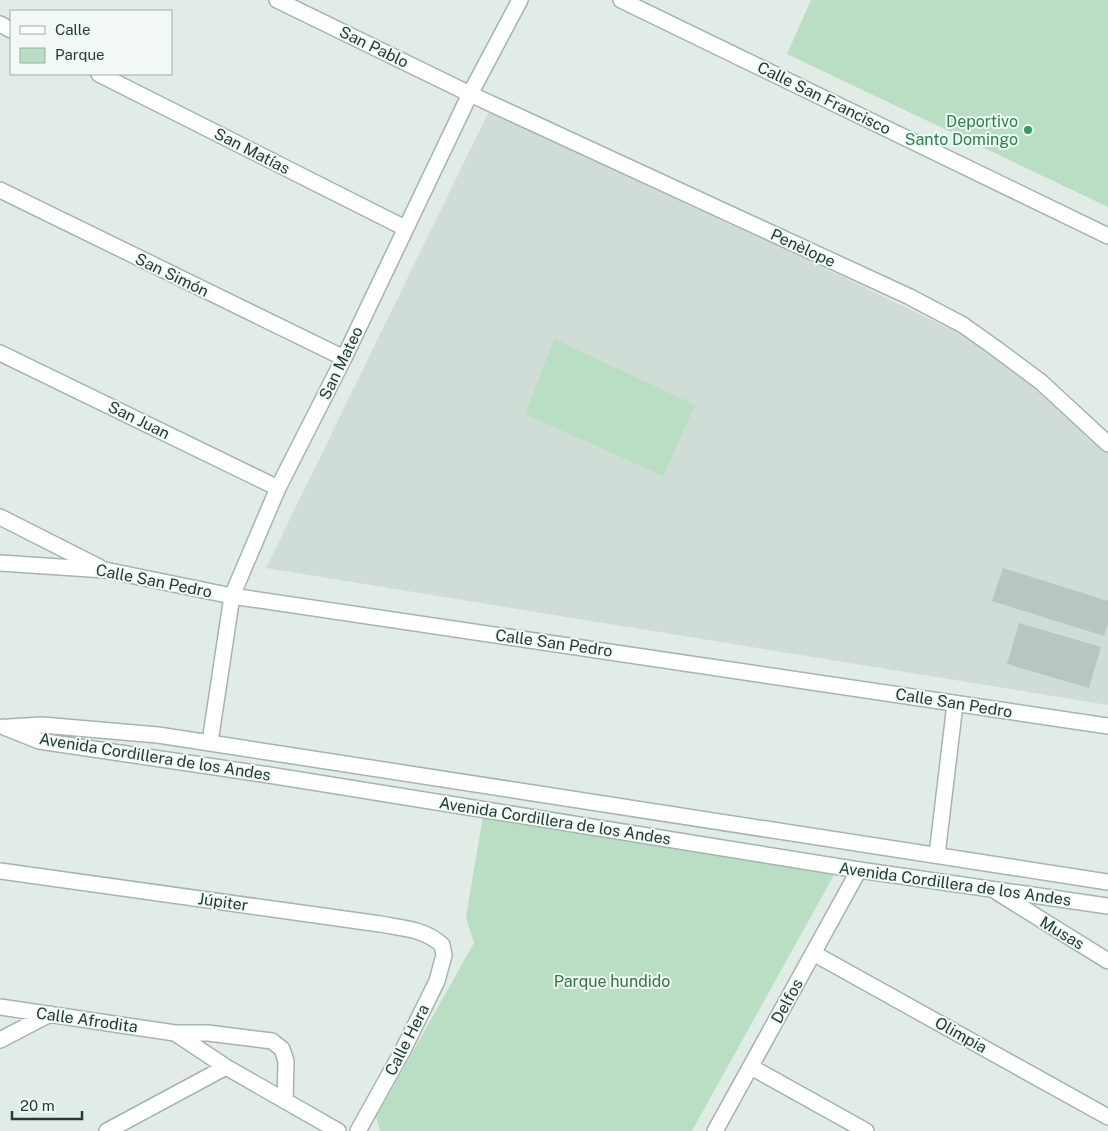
<svg xmlns="http://www.w3.org/2000/svg" width="1108" height="1131" viewBox="0 0 1108 1131" font-family="'Public Sans',sans-serif">
	<style>
		.built { fill: #d0dcd6 }
		.green { fill: #badec3 }
		.building { fill: #b7c7c0 }
		.lines { fill: none; stroke-linecap: round; stroke-linejoin: round }
		.minor-casing { stroke: #a4b4ae; stroke-width: 18 }
		.minor { stroke: #fff; stroke-width: 15 }
		.leisure-dot { fill: #2e9e5b; stroke: #f2f9f5; stroke-width: 2 }
		.labels { text-anchor: middle; dominant-baseline: central; stroke-width: 4; stroke-linejoin: round; paint-order: stroke }
		.street-label { font-size: 16px; fill: #213d35; stroke: #f2f9f5 }
		.leisure-label { font-size: 16px; fill: #27864d; stroke: #f2f9f5; text-anchor: end }
		.park-label { font-size: 16px; fill: #2b7546; stroke: #f2f9f5 }
	</style>
	<rect width="100%" height="100%" fill="#e1ece7"/>
	<path class="built" d="M491 107 973 340 1108 447V705L266 568Z"/>
	<path class="green" d="M811 0H1108V207L787 54Z
		M554 339 695 405 663 476 525 414Z
		M483 816 820 866 834 875 692 1131H380L376 1117 474 943 466 917Z"/>
	<path class="building" d="M1003 568 1108 601V623L1104 636 992 601Z
		M1019 623 1101 647 1089 688 1007 664Z"/>
	<g class="lines">
		<defs>
			<path id="minor" d="M277 0 470 94 910 297 963 325 994 347 1041 382 1108 444
				M621 0 1108 236
				M0 24 11 30
				M99 74 405 228
				M0 190 344 358
				M0 353 278 488
				M0 517 99 567
				M0 563 105 570 232 596 1108 726
				M4 727 39 741 269 775 859 870 1108 906
				M9 727 42 725 158 735 1108 882
				M210 742 232 596 278 488 344 358 470 94 520 0
				M937 855 955 704
				M0 871 380 924C402 928 425 929 442 945L444 955 437 981 403 1050 358 1131
				M997 892 1108 961
				M813 953 1108 1117
				M0 1007 175 1033 226 1067 338 1131
				M175 1033H208L272 1041 282 1049 286 1061 285 1101
				M0 1040 50 1014
				M751 1067 866 1131
				M107 1131 226 1067
				M715 1131 859 870"/>
		</defs>
		<use href="#minor" class="minor-casing"/>
		<use href="#minor" class="minor"/>
	</g>
	<circle class="leisure-dot" cx="1028" cy="130" r="5"/>
	<g class="labels">
		<g class="street-label">
			<text transform="translate(374 47) rotate(26)">San Pablo</text>
			<text transform="translate(824 98) rotate(26)">Calle San Francisco</text>
			<text transform="translate(252 151) rotate(27)">San Matías</text>
			<text transform="translate(803 248) rotate(25)">Penèlope</text>
			<text transform="translate(172 275) rotate(26)">San Simón</text>
			<text transform="translate(341 363) rotate(-64)">San Mateo</text>
			<text transform="translate(139 420) rotate(26)">San Juan</text>
			<text transform="translate(154 581) rotate(11)">Calle San Pedro</text>
			<text transform="translate(554 643) rotate(8)">Calle San Pedro</text>
			<text transform="translate(954 703) rotate(9)">Calle San Pedro</text>
			<text transform="translate(155 757) rotate(9)">Avenida Cordillera de los Andes</text>
			<text transform="translate(555 821) rotate(9)">Avenida Cordillera de los Andes</text>
			<text transform="translate(955 884) rotate(8)">Avenida Cordillera de los Andes</text>
			<text transform="translate(223 902) rotate(8)">Júpiter</text>
			<text transform="translate(1062 933) rotate(31)">Musas</text>
			<text transform="translate(787 1001) rotate(-61)">Delfos</text>
			<text transform="translate(87 1020) rotate(8)">Calle Afrodita</text>
			<text transform="translate(961 1035) rotate(29)">Olimpia</text>
			<text transform="translate(407 1040) rotate(-63)">Calle Hera</text>
		</g>
		<g class="leisure-label">
			<text x="1018" y="121">Deportivo<tspan x="1018" dy="18">Santo Domingo</tspan></text>
		</g>
		<g class="park-label">
			<text x="612" y="981">Parque hundido</text>
		</g>
	</g>
	<rect x="10" y="10" width="162" height="65" fill="#f2f9f5" stroke="#9eaea8"/>
	<rect x="20" y="26" width="25" height="8" fill="#ffffff" stroke="#9eaea8"/>
	<text x="55" y="35" font-size="15" fill="#213d35">Calle</text>
	<rect x="20" y="48" width="25" height="15" fill="#badec3" stroke="#9eaea8"/>
	<text x="55" y="60" font-size="15" fill="#213d35">Parque</text>
	<path d="M12 1111v8h70v-8" fill="none" stroke="#213d35" stroke-width="2.5"/>
	<text x="20" y="1111" font-size="15" fill="#213d35" stroke="#f2f9f5" stroke-width="4" paint-order="stroke">20 m</text>
</svg>
